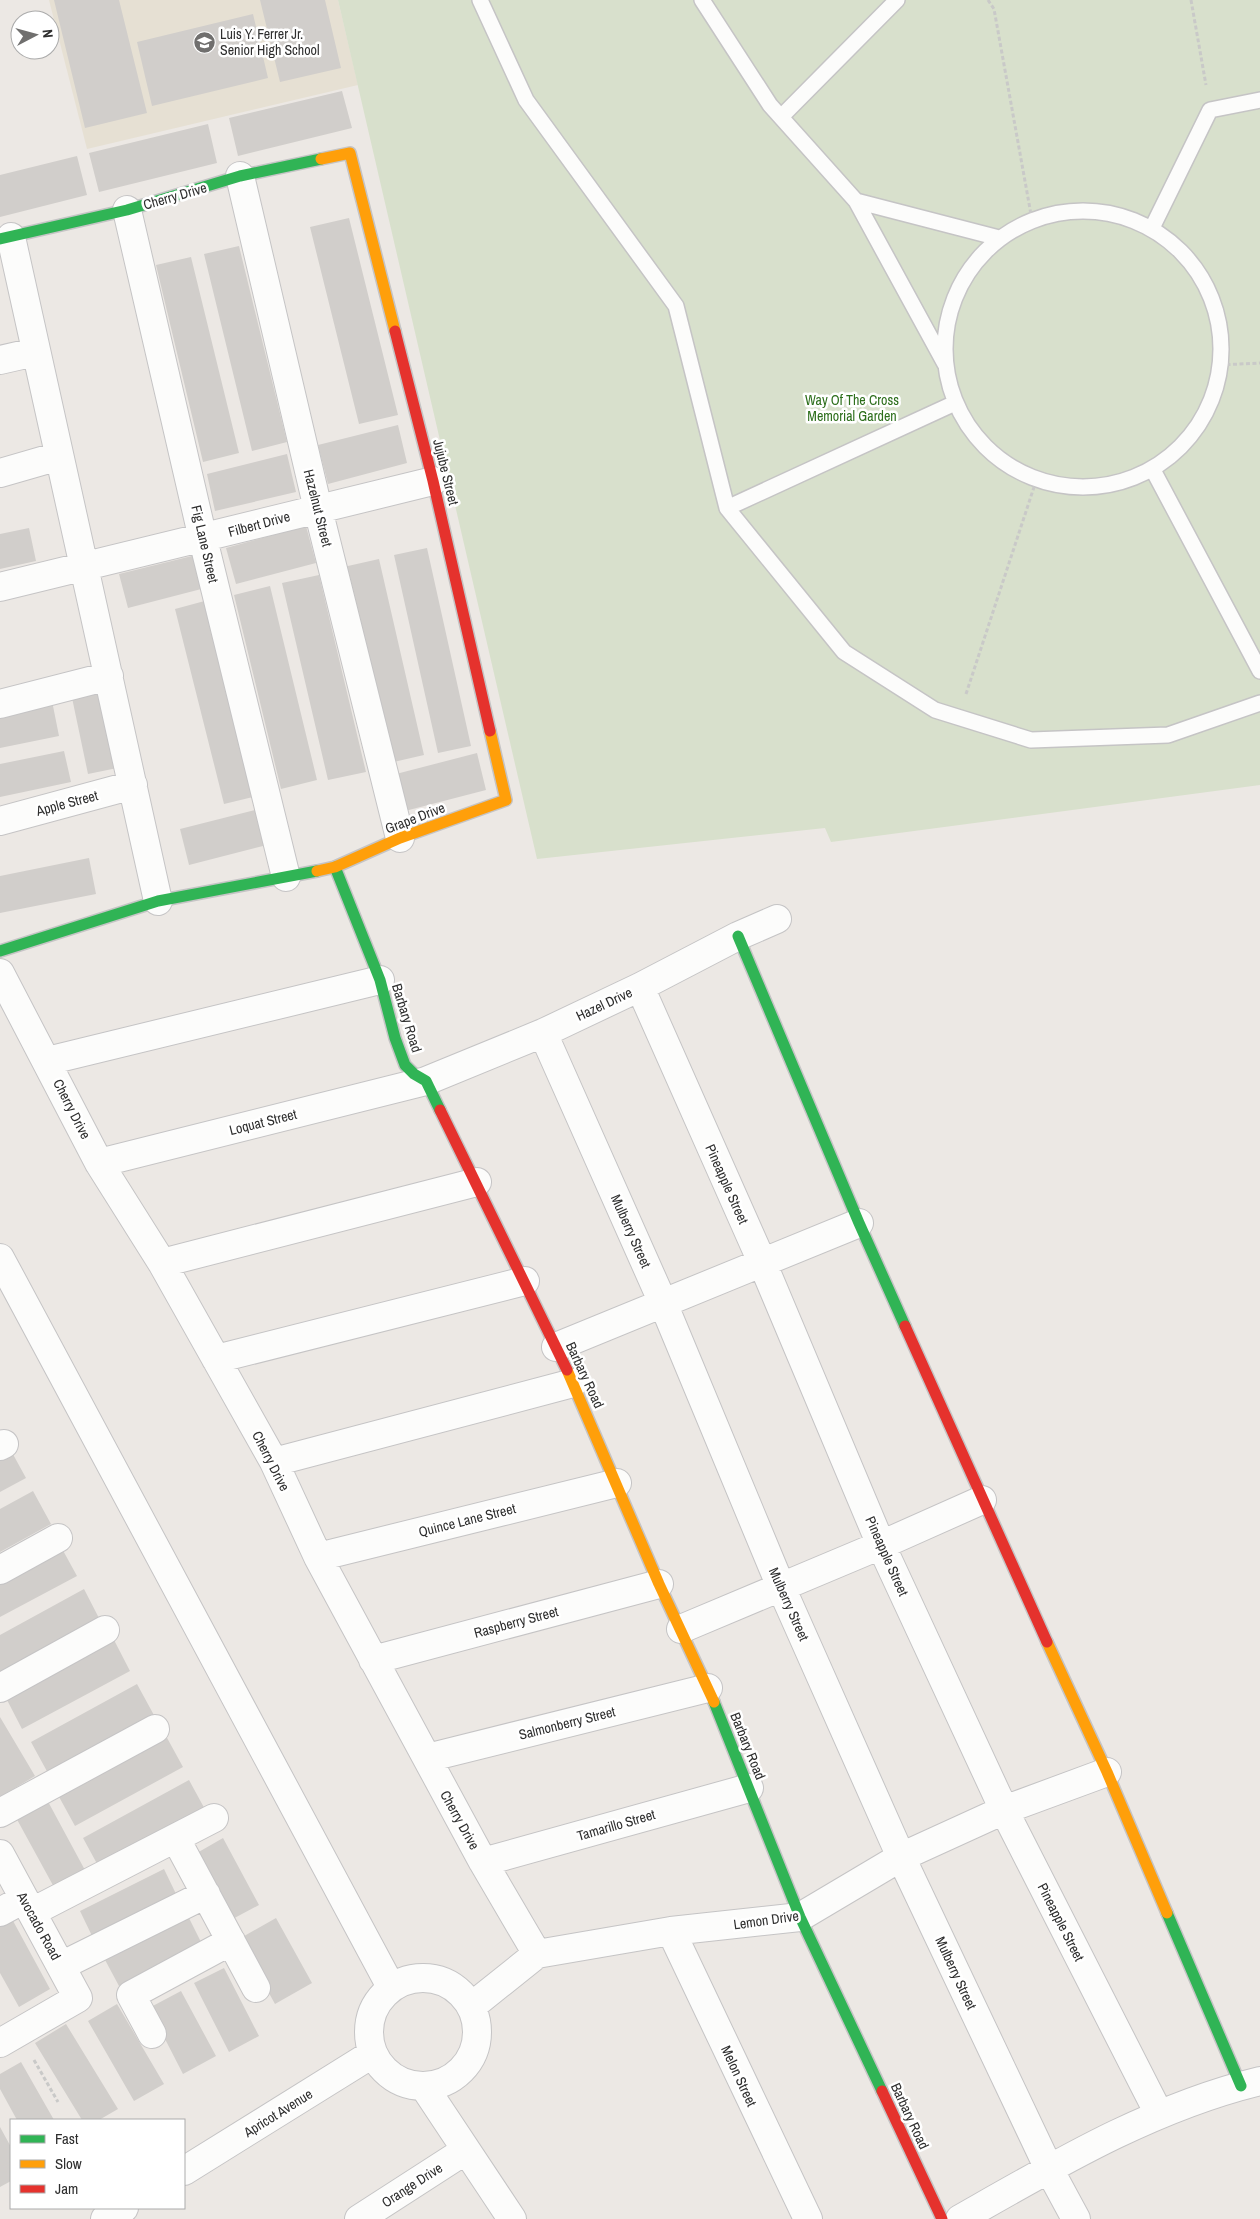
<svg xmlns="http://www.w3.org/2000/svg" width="1260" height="2219" viewBox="0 0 1260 2219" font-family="'Archivo Narrow',sans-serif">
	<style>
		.education { fill: #e6e0d3 }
		.cemetery { fill: #d8e0cc }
		.building { fill: #d1cecb }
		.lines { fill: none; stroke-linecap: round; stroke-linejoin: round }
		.lane-casing { stroke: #c5c4c5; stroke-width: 18 }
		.street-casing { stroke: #c5c4c5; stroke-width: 30 }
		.fast-casing { stroke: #c5c4c5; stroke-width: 14 }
		.slow-casing { stroke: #c5c4c5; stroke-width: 14 }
		.jam-casing { stroke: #c5c4c5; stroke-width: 14 }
		.path { stroke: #c9c9c8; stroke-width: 3; stroke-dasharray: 4 2.5; stroke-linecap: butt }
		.lane { stroke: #fcfcfb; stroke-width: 15 }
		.street { stroke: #fcfcfb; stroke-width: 28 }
		.fast { stroke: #30b455; stroke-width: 11 }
		.slow { stroke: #ff9f0a; stroke-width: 11 }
		.jam { stroke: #e5322d; stroke-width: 11 }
		.labels { text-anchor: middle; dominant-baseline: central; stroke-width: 5; stroke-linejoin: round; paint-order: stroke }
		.poi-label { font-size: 14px; fill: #2e2e2e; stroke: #fff; text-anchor: start }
		.street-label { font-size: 14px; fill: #2e2e2e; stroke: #fff }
		.park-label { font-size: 14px; fill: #2c6e1b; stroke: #fff }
	</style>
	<rect width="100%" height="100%" fill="#ece8e4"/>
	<path class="education" d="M49 0H338L358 85 87 149Z"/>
	<path class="cemetery" d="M338 0H1260V785L831 842 825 828 537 859Z"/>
	<path class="building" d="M54 0H119L147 113 85 128Z
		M260 0H325L341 68 280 82Z
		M253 14 268 78 152 106 137 42Z
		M342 91 352 128 238 156 229 118Z
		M208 124 217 163 99 192 89 153Z
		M77 156 87 195 0 217V175Z
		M349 218 398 415 359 424 310 227Z
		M239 246 287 442 252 451 204 254Z
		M191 257 239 453 203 462 156 265Z
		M398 425 407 463 328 484 318 445Z
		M287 454 296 492 215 511 207 474Z
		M306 526 316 563 236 584 226 548Z
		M29 528 36 561 0 569V534Z
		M427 548 471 746 438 753 394 555Z
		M200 554 209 587 128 608 119 574Z
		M379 559 424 755 385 764 339 568Z
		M319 575 366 772 328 780 282 583Z
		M270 586 317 780 281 789 234 595Z
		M212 599 261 795 224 804 175 609Z
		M110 685 127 766 88 774 71 693Z
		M52 701 59 736 0 748V711Z
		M64 751 71 782 0 797V764Z
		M477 753 486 790 405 811 396 774Z
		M263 808 271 844 189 865 180 829Z
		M89 858 96 894 0 913V876Z
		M9 1447 26 1478 0 1492V1452Z
		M33 1491 51 1524 0 1552V1509Z
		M60 1545 77 1576 0 1617V1578Z
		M84 1589 101 1622 0 1678V1635Z
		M114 1640 130 1671 22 1729 6 1698Z
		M137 1684 155 1717 49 1775 31 1742Z
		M0 1717 35 1776 0 1797Z
		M166 1736 183 1767 75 1826 58 1795Z
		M189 1780 207 1813 101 1871 83 1838Z
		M45 1796 86 1872 55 1889 14 1814Z
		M223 1838 259 1905 227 1922 190 1857Z
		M164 1869 178 1898 94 1940 80 1911Z
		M188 1916 202 1944 119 1986 104 1958Z
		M276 1918 312 1983 275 2004 239 1939Z
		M12 1919 50 1989 19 2007 0 1973V1926Z
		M224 1968 259 2036 229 2052 194 1983Z
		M181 1991 216 2056 183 2074 149 2008Z
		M117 2004 164 2084 134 2101 88 2021Z
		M66 2024 118 2109 99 2120H82L35 2043Z
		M21 2062 54 2120H17L0 2089V2074Z
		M0 2127 11 2147V2181L0 2187Z"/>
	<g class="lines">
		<defs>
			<path id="lane" d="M480 0 526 100 676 306 727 508 844 652 935 710 1031 740 1168 735 1260 703
				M702 0 770 105 856 201 945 364
				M781 117 897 0
				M856 201 999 238
				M945 349a138 138 0 1 1 276 0a138 138 0 1 1-276 0Z
				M1152 228 1210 110 1260 100
				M1153 470 1260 671
				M727 508 955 403"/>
			<path id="street" d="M240 176 318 509 400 838
				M127 210 203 539 286 877
				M11 237 158 901
				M0 360 35 352
				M0 473 59 456
				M0 587 433 481
				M0 704 109 676
				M0 821 133 785
				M0 973 99 1163 162 1263 274 1462 318 1557 483 1862 537 1954
				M640 987 762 1262 881 1545 1004 1810 1159 2114
				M543 1033 663 1303 781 1587 901 1857 1049 2169 1076 2219
				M47 1061 380 980
				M99 1163 426 1081 543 1033 640 987 738 936 777 919
				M0 1258 391 1987
				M162 1263 477 1182
				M556 1347 859 1223
				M216 1359 525 1281
				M0 1446 4 1444
				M274 1462 573 1383
				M318 1557 617 1483
				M0 1570 58 1538
				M681 1629 881 1545 982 1500
				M373 1660 659 1584
				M0 1688 105 1630
				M427 1758 708 1688
				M0 1813 155 1729
				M176 1839 256 1988
				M0 1854 78 1998 0 2043
				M483 1862 749 1788
				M0 1912 24 1899
				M32 1912 214 1818
				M671 1931 808 2219
				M61 1966 206 1894
				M369 2032a54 54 0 1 1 108 0a54 54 0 1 1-108 0Z
				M472 2006 537 1954 671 1931 800 1917 901 1857 1004 1810 1107 1772
				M152 2034 131 1995 231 1941
				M425 2088 512 2219
				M184 2171 372 2054
				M105 2219 124 2208
				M359 2219 466 2150
				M960 2219C1055 2165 1152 2107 1260 2081"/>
			<path id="fast" d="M0 239 127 210 240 176 321 159
				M335 867 380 980 395 1038 405 1065 414 1074 426 1081 440 1110
				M738 936 859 1223 905 1326
				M0 951 158 901 317 871
				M714 1702 800 1917 882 2091
				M1167 1913 1241 2086"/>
			<path id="slow" d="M321 159 350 153 395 331
				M317 871 335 867 400 838 506 800 490 731
				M567 1370 659 1584 714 1702
				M1047 1642 1107 1772 1167 1913"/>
			<path id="jam" d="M395 331 433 481 490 731
				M440 1110 567 1370
				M905 1326 1047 1642
				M882 2091 942 2219"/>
		</defs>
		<use href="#lane" class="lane-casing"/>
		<use href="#street" class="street-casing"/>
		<use href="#fast" class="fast-casing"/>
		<use href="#slow" class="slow-casing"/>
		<use href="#jam" class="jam-casing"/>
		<path class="path" d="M988 0 994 9 1032 220
			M1191 0 1206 85
			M1220 365 1260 363
			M966 694 1036 481
			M34 2060 58 2102"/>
		<use href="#lane" class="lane"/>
		<use href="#street" class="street"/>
		<use href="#fast" class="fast"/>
		<use href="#slow" class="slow"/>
		<use href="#jam" class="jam"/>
	</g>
	<defs>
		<symbol id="school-disc" viewBox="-11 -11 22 22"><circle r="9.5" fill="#706f6e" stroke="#fff"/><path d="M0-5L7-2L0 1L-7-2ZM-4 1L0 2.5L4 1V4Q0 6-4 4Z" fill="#fff"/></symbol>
	</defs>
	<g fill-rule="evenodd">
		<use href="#school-disc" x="192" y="30" width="25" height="25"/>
	</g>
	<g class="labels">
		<g class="poi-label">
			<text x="220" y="34">Luis Y. Ferrer Jr.<tspan x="220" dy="16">Senior High School</tspan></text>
		</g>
		<g class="street-label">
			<text transform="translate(175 196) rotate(-16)">Cherry Drive</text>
			<text transform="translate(446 472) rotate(76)">Jujube Street</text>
			<text transform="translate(318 508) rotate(76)">Hazelnut Street</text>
			<text transform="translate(259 524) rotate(-15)">Filbert Drive</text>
			<text transform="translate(205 544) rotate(77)">Fig Lane Street</text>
			<text transform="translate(67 803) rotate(-15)">Apple Street</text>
			<text transform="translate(415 818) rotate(-21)">Grape Drive</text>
			<text transform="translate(604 1004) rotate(-25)">Hazel Drive</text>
			<text transform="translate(407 1018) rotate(73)">Barbary Road</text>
			<text transform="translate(72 1109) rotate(63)">Cherry Drive</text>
			<text transform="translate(263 1122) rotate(-14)">Loquat Street</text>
			<text transform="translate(727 1184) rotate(66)">Pineapple Street</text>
			<text transform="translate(631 1231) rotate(66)">Mulberry Street</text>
			<text transform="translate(585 1375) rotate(65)">Barbary Road</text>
			<text transform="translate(271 1461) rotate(63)">Cherry Drive</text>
			<text transform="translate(467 1520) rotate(-14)">Quince Lane Street</text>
			<text transform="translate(887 1556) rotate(66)">Pineapple Street</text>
			<text transform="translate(789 1604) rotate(66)">Mulberry Street</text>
			<text transform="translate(516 1622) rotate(-15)">Raspberry Street</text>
			<text transform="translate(567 1723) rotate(-14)">Salmonberry Street</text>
			<text transform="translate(748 1746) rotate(68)">Barbary Road</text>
			<text transform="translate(460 1820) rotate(61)">Cherry Drive</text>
			<text transform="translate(616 1825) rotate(-16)">Tamarillo Street</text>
			<text transform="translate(766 1920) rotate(-8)">Lemon Drive</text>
			<text transform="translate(1061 1922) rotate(63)">Pineapple Street</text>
			<text transform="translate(39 1926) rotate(61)">Avocado Road</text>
			<text transform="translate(956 1973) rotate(65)">Mulberry Street</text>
			<text transform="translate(739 2076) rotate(65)">Melon Street</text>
			<text transform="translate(278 2113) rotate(-32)">Apricot Avenue</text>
			<text transform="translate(910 2116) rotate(65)">Barbary Road</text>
			<text transform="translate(412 2185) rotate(-33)">Orange Drive</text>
		</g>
		<g class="park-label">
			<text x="852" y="400">Way Of The Cross<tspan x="852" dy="16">Memorial Garden</tspan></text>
		</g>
	</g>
	<rect x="10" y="2119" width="175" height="90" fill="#ffffff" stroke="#ababab"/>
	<rect x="20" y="2135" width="25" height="8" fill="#30b455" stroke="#ababab"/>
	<text x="55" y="2144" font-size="15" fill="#2e2e2e">Fast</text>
	<rect x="20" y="2160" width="25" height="8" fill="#ff9f0a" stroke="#ababab"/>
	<text x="55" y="2169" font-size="15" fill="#2e2e2e">Slow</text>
	<rect x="20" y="2185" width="25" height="8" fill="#e5322d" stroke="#ababab"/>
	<text x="55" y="2194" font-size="15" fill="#2e2e2e">Jam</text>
	<g transform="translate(35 35) rotate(84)"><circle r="24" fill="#ffffff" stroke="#ababab"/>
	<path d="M0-4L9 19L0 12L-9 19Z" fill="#706f6e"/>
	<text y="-8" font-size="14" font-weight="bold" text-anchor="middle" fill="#2e2e2e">N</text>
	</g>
</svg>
